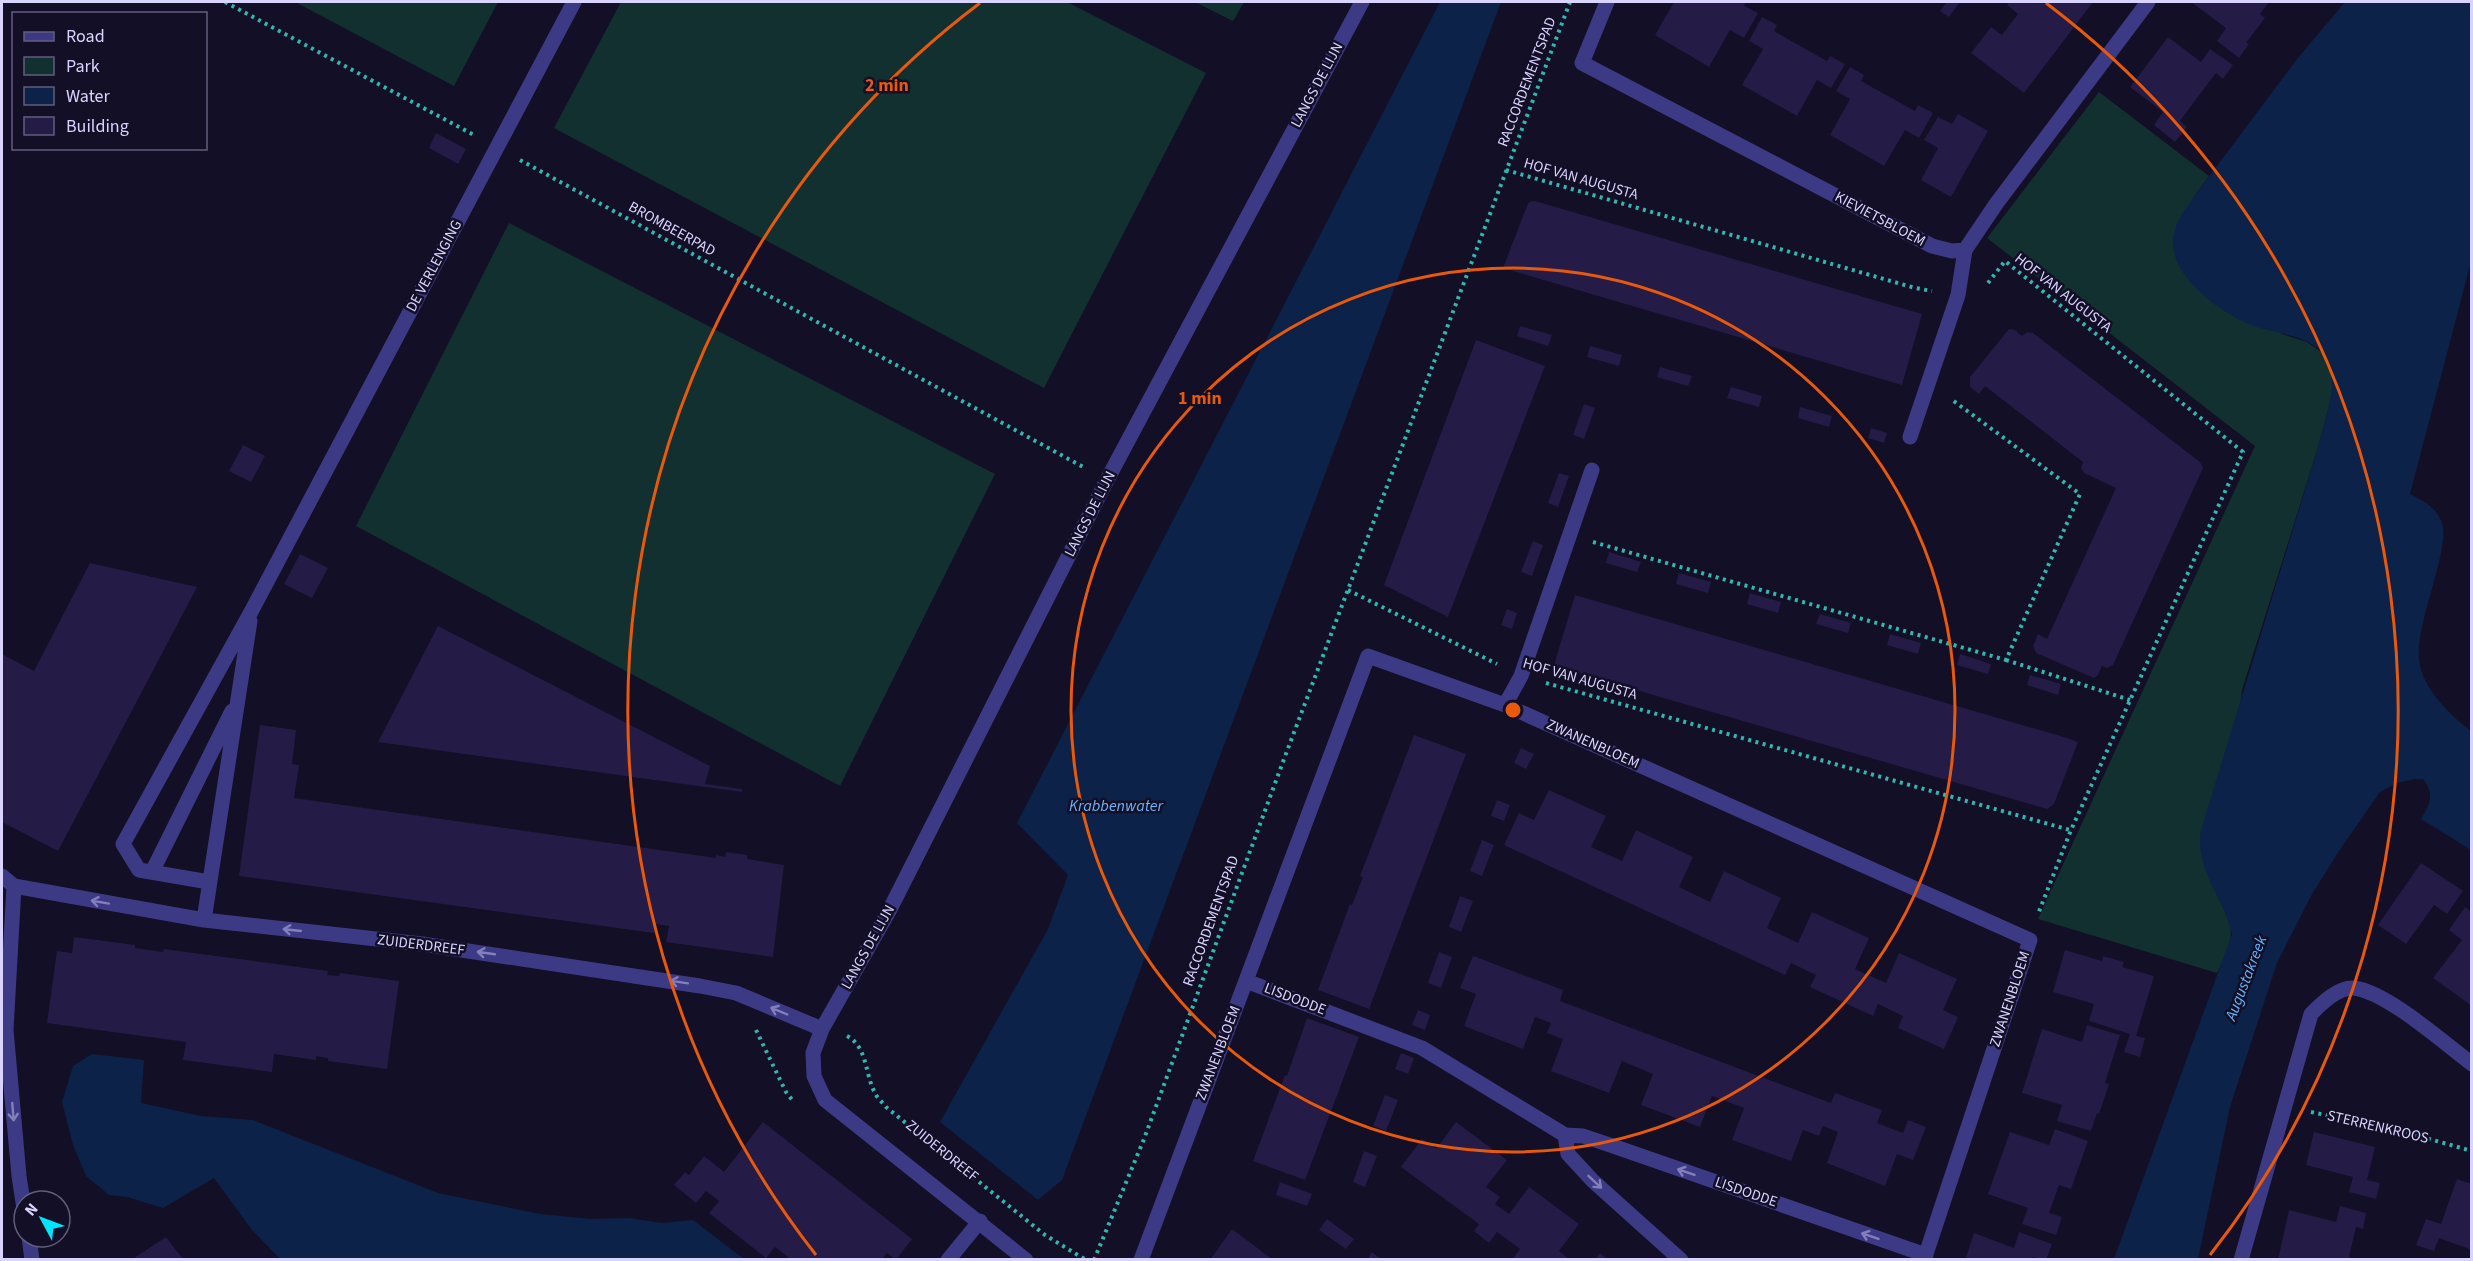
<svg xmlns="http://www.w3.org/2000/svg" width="2473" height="1261" viewBox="0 0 2473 1261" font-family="'Source Sans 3',sans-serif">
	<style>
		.green { fill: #12302f }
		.water { fill: #0c2248 }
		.building { fill: #241b47 }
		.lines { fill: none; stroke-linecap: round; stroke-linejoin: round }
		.path { stroke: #2fb8b0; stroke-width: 4; stroke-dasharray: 3 4.5; stroke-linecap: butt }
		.minor { stroke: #3d3a85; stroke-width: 15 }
		.oneway { stroke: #837fbc }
		.ring { fill: none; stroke: #e8590c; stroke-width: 3 }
		.labels { text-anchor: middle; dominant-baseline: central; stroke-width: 5; stroke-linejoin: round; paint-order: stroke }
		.street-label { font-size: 15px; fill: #d9d4ff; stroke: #130f26 }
		.water-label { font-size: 16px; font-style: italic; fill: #62b6ff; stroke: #130f26 }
		.centre { fill: #e8590c; stroke: #130f26; stroke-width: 3 }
		.ring-label { font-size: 18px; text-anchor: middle; font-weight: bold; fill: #e8590c; stroke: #130f26; stroke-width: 5; stroke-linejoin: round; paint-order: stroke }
	</style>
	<rect width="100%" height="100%" fill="#130f26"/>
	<path class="green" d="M295 2H498L454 86Z
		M621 2H1067L1206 73 1044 388 554 128Z
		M1195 2H1244L1233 21Z
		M2099 92 2209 176 2193 198 2282 334 2307 342 2324 354 2331 368 2333 391 2319 444 2242 690 2217 895C2237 930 2234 938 2217 973L2038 919 2255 446 1987 238Z
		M509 223 995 474 840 786 356 526Z"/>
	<path class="water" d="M1440 2H1501L1062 1180 1038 1200 940 1122 1048 929 1068 875 1017 823Z
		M2345 2H2471V262L2410 494C2423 501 2434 506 2441 520 2453 544 2415 623 2419 659 2421 687 2450 715 2471 731V850L2421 819C2430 804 2435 794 2423 779H2414L2397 783 2380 792 2339 851 2311 896 2277 963 2230 1107 2198 1259H2114L2232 934C2224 898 2194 868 2201 830L2319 444C2325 418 2341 380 2325 356 2311 334 2272 334 2251 325 2219 312 2165 273 2174 234 2176 220 2186 209 2193 198L2297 59Z
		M92 1054 144 1060 141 1103 201 1116 253 1120 438 1193 540 1214 591 1219 629 1218 662 1223 693 1220 744 1259H280L252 1230 214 1178 163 1208 127 1197 109 1195 86 1176 73 1145 62 1102 73 1066Z"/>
	<path class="building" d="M1674 2H1746L1744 6 1758 13 1744 38 1730 30 1709 67 1655 35Z
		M1947 2H1960L1949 17 1940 11Z
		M2010 2H2093L2024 93 1971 53 1991 27 2002 35 2018 14 2007 5Z
		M2191 2H2269L2260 14 2265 18 2246 43 2249 44 2239 58 2217 41 2226 28Z
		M1762 17 1777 25 1774 31 1800 46 1827 61 1830 56 1845 64 1831 88 1817 80 1797 116 1742 85 1763 49 1749 41Z
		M2168 37 2201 62 2210 49 2233 65 2223 79 2216 73 2197 98 2180 121 2187 127 2175 142 2154 125 2163 112 2130 87Z
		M1850 67 1864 75 1861 81 1915 111 1918 105 1933 113 1919 138 1905 130 1884 166 1830 135 1850 99 1836 91Z
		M1958 114 1988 131 1951 197 1921 180 1938 148 1924 140 1938 117 1952 124Z
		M436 133 466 149 458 164 429 148Z
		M1535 201 1922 314 1902 385 1503 268 1527 206 1529 202Z
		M1520 326 1552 335 1548 346 1517 336Z
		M2009 329 2015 330 2022 336 2027 332 2033 333 2200 462 2203 468 2113 665 2107 668 2102 666 2098 675 2094 678 2036 653 2033 646 2038 634 2047 639 2116 488 2084 473 2081 468 2083 462 1985 386 1979 394 1970 387V377Z
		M1476 340 1545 366 1448 617 1384 585Z
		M1590 346 1622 355 1619 366 1587 357Z
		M1660 367 1692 376 1688 386 1657 377Z
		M1731 387 1762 396 1759 407 1727 398Z
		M1584 404 1595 408 1584 439 1573 435Z
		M1800 407 1832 416 1829 427 1798 418Z
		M1871 428 1887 433 1884 443 1868 438Z
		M243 445 265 456 251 482 229 471Z
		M1559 473 1569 476 1558 507 1548 503Z
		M1533 541 1543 545 1532 576 1521 572Z
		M1609 552 1641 562 1637 572 1606 563Z
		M300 554 328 568 312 598 284 584Z
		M90 563 197 587 58 851 2 822V654L34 671Z
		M1679 573 1711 582 1708 593 1676 584Z
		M1750 593 1781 602 1778 613 1747 604Z
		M1575 595 2067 738 2078 742 2054 804 2047 809 1660 697 1554 665Z
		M1507 609 1517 613 1512 629 1501 625Z
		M1820 614 1851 623 1848 633 1816 624Z
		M438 626 710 766 705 784 742 789V792L378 742Z
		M1890 634 1921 643 1918 654 1887 645Z
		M1960 654 1991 664 1988 674 1957 665Z
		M2030 675 2061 684 2058 695 2027 685Z
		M260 725 296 730 292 764 299 765 294 798 716 858V855L725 857 726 852 747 855V859L784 865 773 957 666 942 669 926 655 924 654 933 239 876Z
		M1414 735 1466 754 1369 1009 1318 990 1350 904 1352 905 1363 877 1360 876Z
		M1521 748 1534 754 1526 769 1514 763Z
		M1549 790 1606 816 1591 847 1622 861 1636 830 1693 857 1679 887 1710 902 1724 871 1781 898 1767 928 1798 943 1812 912 1869 938 1855 969 1886 983 1899 953 1957 979 1943 1010 1958 1017 1944 1049 1898 1028 1903 1016 1878 1004 1873 1016 1810 987 1816 975 1791 963 1785 975 1504 845 1519 813 1534 820Z
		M1497 800 1510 805 1504 821 1491 816Z
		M1482 840 1494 845 1482 876 1470 871Z
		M2421 863 2463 891 2447 914 2434 905 2406 944 2378 925Z
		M1460 896 1473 901 1461 932 1449 927Z
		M2465 907 2472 912V1006L2433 978 2462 940 2449 930Z
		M74 937 135 945V948L163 952 164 949 328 971 327 975 339 976 340 973 399 981 387 1069 328 1061V1058L316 1056V1060L274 1054 272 1072 183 1060 186 1042 47 1023 57 951 72 953Z
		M2065 950 2102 961 2103 956 2124 962 2122 967 2154 976 2136 1036 2145 1038 2140 1057 2124 1052 2130 1034 2089 1021 2094 1004 2053 992Z
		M1439 952 1452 957 1441 988 1428 983Z
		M1473 956 1563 990 1560 1001 1756 1075 1831 1103 1835 1093 1882 1110 1877 1123 1903 1133 1908 1120 1926 1127 1913 1160 1897 1154 1885 1186 1827 1163 1838 1132 1823 1126 1819 1136 1803 1130 1791 1161 1732 1140 1744 1108 1712 1096 1700 1127 1641 1105 1653 1074 1622 1061 1609 1093 1551 1071 1563 1039 1547 1033 1551 1023 1535 1017 1523 1049 1464 1026 1476 994 1460 988Z
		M1418 1010 1430 1015 1425 1030 1412 1025Z
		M1307 1018 1359 1037 1305 1180 1253 1161 1285 1075 1287 1076Z
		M2087 1025 2120 1035 2105 1083 2109 1084 2099 1114 2097 1113 2091 1131 2057 1121 2062 1105 2022 1093 2042 1029 2082 1042Z
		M1401 1053 1414 1058 1408 1074 1395 1069Z
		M1385 1095 1398 1100 1386 1131 1373 1126Z
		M763 1122 912 1239 896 1260 887 1253 881 1260H787L789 1258 775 1247 766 1258 709 1213 719 1201 706 1191 696 1203 674 1185 685 1172 689 1175 704 1156 724 1172Z
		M1456 1122 1507 1160 1486 1187 1500 1197 1495 1204 1509 1214 1529 1187 1579 1224 1559 1251 1570 1260H1512L1520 1249 1497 1232 1489 1243 1474 1231 1479 1224 1401 1167 1422 1139 1436 1149Z
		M2055 1129 2088 1141 2071 1189 2059 1185 2049 1213 2062 1217 2056 1235 2022 1224 2028 1208 1988 1194 2010 1132 2049 1145Z
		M2314 1132 2375 1147 2367 1180 2380 1183 2376 1199 2349 1192 2353 1177 2306 1165Z
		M1364 1151 1377 1156 1365 1187 1353 1182Z
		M2457 1179 2472 1184V1250L2439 1238 2434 1251 2416 1245 2426 1219 2441 1224Z
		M1280 1182 1312 1194 1307 1206 1276 1195Z
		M2340 1206 2366 1213 2363 1229 2356 1227 2349 1257 2354 1260H2278L2289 1210 2336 1222Z
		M1327 1219 1354 1239 1346 1249 1319 1230Z
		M1232 1229 1256 1247 1273 1260H1210Z
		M2019 1232 2052 1244 2046 1260 2033 1257 2032 1260H1965L1974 1233 2014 1248Z
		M166 1237 182 1258 180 1260H131Z
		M1372 1252 1382 1260H1367Z
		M1600 1253 1608 1260H1595Z"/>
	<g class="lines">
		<path class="path" d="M225 2 474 135
			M520 160 1085 468
			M1506 170 1915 288 1932 291
			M1988 283 2005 261 2243 452 2071 830 2038 914
			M1593 542 2006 660 2080 494 1951 399
			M1348 590 1497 664
			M2006 660 2130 700
			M1546 683 2070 830
			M756 1030 786 1092 793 1101
			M847 1036C867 1046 865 1073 874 1091 876 1097 882 1102 886 1107L1045 1235 1086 1260
			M2311 1112 2394 1129 2472 1151
			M1094 1260 1144 1139 1284 759 1570 2"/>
		<path class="minor" d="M1607 2 1582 63 1932 246 1952 251 1965 250 1996 204 2148 2
			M1910 437 1958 295 1965 250
			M1505 705 1521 676 1592 470
			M152 872 232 711
			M2 876 14 886 204 920 422 944 700 986 736 993 822 1029
			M209 882 139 870 123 844 252 610 574 2
			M14 886 6 1030 19 1176 24 1209
			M204 920 250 621
			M1246 981 1422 1048 1565 1135 1583 1136 1610 1145 1926 1255
			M1565 1135 1568 1154 1593 1181 1681 1260
			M29 1237 32 1260
			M948 1260 980 1221
			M1026 1260 825 1100 814 1076 813 1053 822 1029 889 911 1107 480 1362 2
			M1141 1260 1368 656 1505 705 2030 940 1924 1260
			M2241 1260 2311 1014C2322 1003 2338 987 2354 988 2387 992 2444 1043 2472 1064"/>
	</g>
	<defs><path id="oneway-shaft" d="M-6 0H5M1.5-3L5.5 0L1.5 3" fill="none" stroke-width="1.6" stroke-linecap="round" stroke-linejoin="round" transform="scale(1.5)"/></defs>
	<g class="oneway">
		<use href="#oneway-shaft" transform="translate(100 902) rotate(-170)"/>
		<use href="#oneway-shaft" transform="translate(292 930) rotate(-174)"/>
		<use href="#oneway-shaft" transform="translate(486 953) rotate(-172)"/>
		<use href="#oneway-shaft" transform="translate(679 982) rotate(-171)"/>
		<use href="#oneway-shaft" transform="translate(779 1011) rotate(-157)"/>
		<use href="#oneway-shaft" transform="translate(13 1112) rotate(85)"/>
		<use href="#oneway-shaft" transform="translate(1686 1172) rotate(-161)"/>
		<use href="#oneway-shaft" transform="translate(1595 1182) rotate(43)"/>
		<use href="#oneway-shaft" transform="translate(1870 1236) rotate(-161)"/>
	</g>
	<g class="ring">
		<circle cx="1513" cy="710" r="442"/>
		<path d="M816 1255A885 885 0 0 1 980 3M2046 3A885 885 0 0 1 2210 1255"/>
	</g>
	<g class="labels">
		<g class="street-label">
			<text transform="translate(1527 82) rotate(-69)">RACCORDEMENTSPAD</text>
			<text transform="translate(1317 85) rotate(-62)">LANGS DE LIJN</text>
			<text transform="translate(1581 179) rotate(16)">HOF VAN AUGUSTA</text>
			<text transform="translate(1880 219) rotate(28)">KIEVIETSBLOEM</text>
			<text transform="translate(672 229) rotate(29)">BROMBEERPAD</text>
			<text transform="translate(434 266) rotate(-62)">DE VERLENGING</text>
			<text transform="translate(2063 293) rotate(38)">HOF VAN AUGUSTA</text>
			<text transform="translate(1090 514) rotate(-63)">LANGS DE LIJN</text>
			<text transform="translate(1580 679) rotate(16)">HOF VAN AUGUSTA</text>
			<text transform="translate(1593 744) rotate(24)">ZWANENBLOEM</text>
			<text transform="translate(1211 921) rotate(-70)">RACCORDEMENTSPAD</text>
			<text transform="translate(421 945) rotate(7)">ZUIDERDREEF</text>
			<text transform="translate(868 947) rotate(-61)">LANGS DE LIJN</text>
			<text transform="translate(1295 999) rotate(21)">LISDODDE</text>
			<text transform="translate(2010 999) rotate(-72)">ZWANENBLOEM</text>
			<text transform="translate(1218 1053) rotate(-69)">ZWANENBLOEM</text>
			<text transform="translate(2378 1127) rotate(13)">STERRENKROOS</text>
			<text transform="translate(942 1151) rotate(39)">ZUIDERDREEF</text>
			<text transform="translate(1746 1192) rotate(19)">LISDODDE</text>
		</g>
		<g class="water-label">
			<text x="1116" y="806">Krabbenwater</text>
			<text transform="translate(2246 978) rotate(-69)">Augustakreek</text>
		</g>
	</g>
	<circle cx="1513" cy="710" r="9" class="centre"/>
	<g class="ring-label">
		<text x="887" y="91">2 min</text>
		<text x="1200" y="404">1 min</text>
	</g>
	<rect width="2473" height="1261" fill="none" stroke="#d9d4ff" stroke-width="6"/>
	<rect x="12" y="12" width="195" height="138" fill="#130f26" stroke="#625e7d" stroke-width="1.5"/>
	<rect x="24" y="32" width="30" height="9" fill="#3d3a85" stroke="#625e7d" stroke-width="1.5"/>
	<text x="66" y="42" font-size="18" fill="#d9d4ff">Road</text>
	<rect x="24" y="57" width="30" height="18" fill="#12302f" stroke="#625e7d" stroke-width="1.5"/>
	<text x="66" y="72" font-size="18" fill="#d9d4ff">Park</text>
	<rect x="24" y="87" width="30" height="18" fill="#0c2248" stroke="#625e7d" stroke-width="1.5"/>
	<text x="66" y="102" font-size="18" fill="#d9d4ff">Water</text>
	<rect x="24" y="117" width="30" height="18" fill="#241b47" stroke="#625e7d" stroke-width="1.5"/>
	<text x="66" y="132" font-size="18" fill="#d9d4ff">Building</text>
	<g transform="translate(42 1219) rotate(311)"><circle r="28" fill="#130f26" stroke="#625e7d" stroke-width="1.5"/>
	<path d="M0-4.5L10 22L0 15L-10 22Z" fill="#00e5ff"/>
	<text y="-9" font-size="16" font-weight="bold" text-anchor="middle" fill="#d9d4ff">N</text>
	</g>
</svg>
